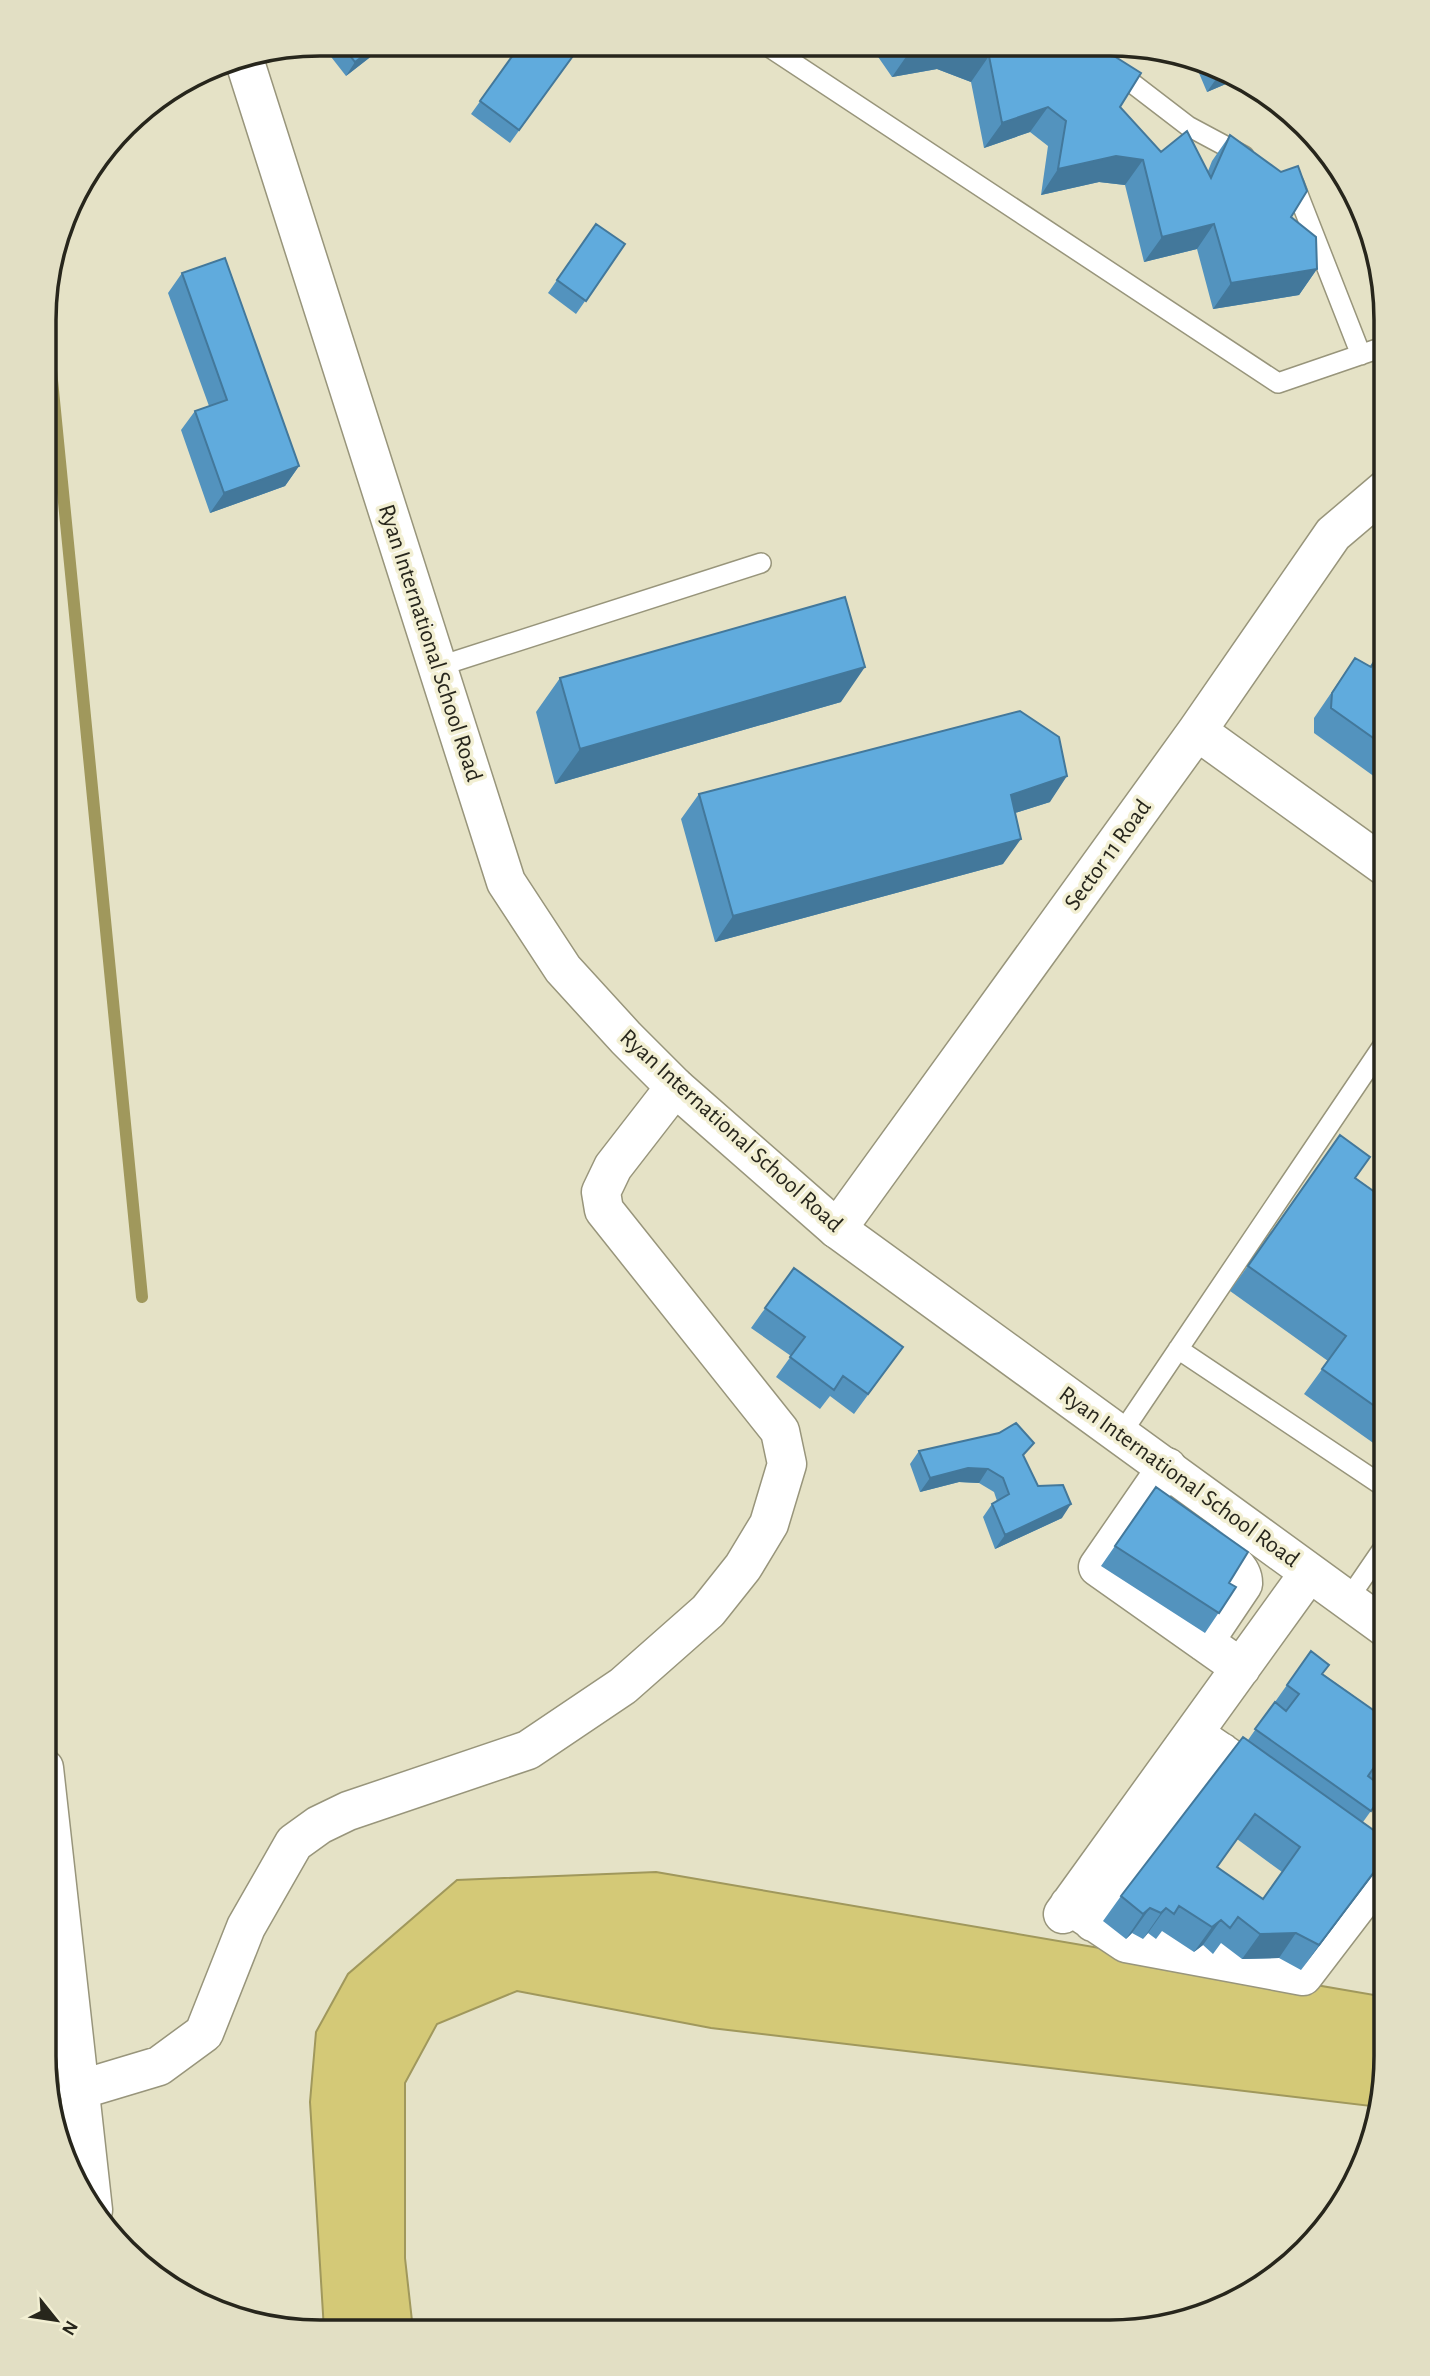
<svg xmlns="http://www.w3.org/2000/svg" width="1430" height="2376" viewBox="0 0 1430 2376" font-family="'Alegreya Sans',sans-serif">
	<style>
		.water { fill: #d4c977; stroke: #a0985c; stroke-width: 2 }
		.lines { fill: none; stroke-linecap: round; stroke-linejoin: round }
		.stream { stroke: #a0985c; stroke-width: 12 }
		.lane-casing { stroke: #98957b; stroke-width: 22 }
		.street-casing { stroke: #98957b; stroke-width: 41 }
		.secondary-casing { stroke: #98957b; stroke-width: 41 }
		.highway-casing { stroke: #98957b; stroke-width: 41 }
		.lane { stroke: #fff; stroke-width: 19 }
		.street { stroke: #fff; stroke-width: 38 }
		.secondary { stroke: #fff; stroke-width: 38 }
		.highway { stroke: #fff; stroke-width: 38 }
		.wall { fill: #5393be; fill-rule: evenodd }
		.shaded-wall { fill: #43789b }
		.building { fill: #60abdd; stroke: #43789b; stroke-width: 2; fill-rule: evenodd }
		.labels { text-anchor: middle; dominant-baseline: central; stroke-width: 7; stroke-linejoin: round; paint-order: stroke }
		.street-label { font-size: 24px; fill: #27261c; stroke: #f2efd3 }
		.rim { fill: none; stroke: #27261c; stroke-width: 3.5 }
	</style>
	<rect width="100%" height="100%" fill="#e5e2c6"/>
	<path class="water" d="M656 1872 1386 1997V2075L1379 2107 711 2028 517 1991 437 2024 405 2083V2258L413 2330H324L310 2102 316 2032 348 1974 457 1880Z"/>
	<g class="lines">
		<path class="stream" d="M46 319 142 1297"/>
		<defs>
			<path id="lane" d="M766 45 1278 383 1386 346
				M1115 70 1188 126 1244 156
				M1289 181 1294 184 1361 355
				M437 667 761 563
				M1178 1349 1386 1488
				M1121 1434 1386 1041
				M1347 1601 1386 1544"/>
			<path id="street" d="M1197 731 1386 867
				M837 1229 1197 731 1333 534 1386 489
				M1167 1467 1098 1567 1241 1668
				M1197 1539C1213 1550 1244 1563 1243 1584L1204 1642
				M1194 1734 1270 1786
				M1069 1905 1126 1943 1303 1976 1381 1874 1382 1866 1340 1834
				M1063 1914 1309 1573
				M1093 1922 1221 1752
				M79 2090 159 2066 204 2033 246 1927 294 1843 319 1825 348 1811 528 1750 623 1686 708 1611 743 1567 769 1524 787 1464 780 1431 604 1210 601 1192 613 1167 675 1087"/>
			<path id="secondary" d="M244 59 506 882 563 969 626 1038 675 1087 837 1229 1386 1628"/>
			<path id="highway" d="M44 1768 93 2210"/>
		</defs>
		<use href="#lane" class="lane-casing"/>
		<use href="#street" class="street-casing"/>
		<use href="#secondary" class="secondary-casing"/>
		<use href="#highway" class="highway-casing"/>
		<use href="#lane" class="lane"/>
		<use href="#street" class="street"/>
		<use href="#secondary" class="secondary"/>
		<use href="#highway" class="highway"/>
	</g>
	<path class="wall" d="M321 44H387L346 76Z
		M521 44 578 49 510 143 471 114Z
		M878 45 1041 46 1042 47 1043 46H1098L1120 107 1161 152 1208 171 1212 161 1230 135 1291 217 1317 269 1299 295 1213 309 1197 249 1144 262 1125 185 1099 182 1041 195 1048 146 1030 132 984 148 971 82 937 69 892 77 874 51Z
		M1193 59 1216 65 1240 78 1207 92Z
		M1341 172 1365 214 1371 243Z
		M596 224 625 244 576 314 548 293Z
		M182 273 299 466 285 486 210 513 181 430 195 411 209 406 168 293Z
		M1386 642V785L1314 733V718L1355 658 1370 666Z
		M560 678 841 702 555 784 536 712Z
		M699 794 1050 802 1015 813 1003 864 715 942 681 819Z
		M1340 1135 1356 1178 1386 1200V1452L1304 1394 1328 1361 1230 1291Z
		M794 1268 903 1347 854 1414 830 1396 820 1409 776 1377 791 1356 751 1328Z
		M919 1451 1024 1457 1038 1486 1062 1518 995 1549 983 1517 992 1504 997 1501 994 1492 979 1483 959 1482 920 1492 910 1464Z
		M1156 1487 1229 1583 1236 1587 1205 1633 1101 1566Z
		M1311 1651 1323 1674 1386 1719V1784L1383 1787 1386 1790 1363 1822 1386 1839V1857L1301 1970 1279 1958 1242 1959 1221 1943 1213 1954 1203 1945 1194 1952 1162 1931 1156 1939 1148 1933 1143 1939 1132 1933 1126 1939 1103 1921 1121 1896 1248 1740ZM1237 1839 1282 1872 1263 1899 1217 1867Z"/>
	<path class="shaded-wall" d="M379 44H387L346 76 355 62Z
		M945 46H960L989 56 971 82 937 69 892 77 910 51Z
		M1223 69 1240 78 1207 92Z
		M1048 107 1030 132 984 148 1002 123Z
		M1116 156 1143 160 1125 185 1099 182 1041 195 1058 169Z
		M1214 224 1197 249 1144 262 1162 237Z
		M1317 269 1299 295 1213 309 1231 283Z
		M299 466 285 486 210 513 224 493Z
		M865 667 841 702 555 784 580 749Z
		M1067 776 1050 802 993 820 1011 795Z
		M1021 839 1003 864 715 942 733 916Z
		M968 1468 988 1469 979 1483 959 1482 920 1492 930 1478Z
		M1071 1504 1062 1518 995 1549 1005 1535Z
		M1386 1856 1377 1870 1301 1970 1319 1945Z
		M1150 1908 1132 1933 1126 1939 1143 1914Z
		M1166 1908 1148 1933 1143 1939 1161 1913Z
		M1221 1920 1203 1945 1194 1952 1212 1927Z
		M1296 1933 1279 1958 1242 1959 1260 1934Z"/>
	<path class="building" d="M341 44H379L355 62Z
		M521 44H571L578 49 519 130 480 101Z
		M906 45 945 46 910 51Z
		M960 46H1041L1045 50 1047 46H1098L1141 73 1120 107 1161 152 1187 131 1211 178 1230 135 1281 172 1298 166 1307 191 1291 217 1316 237 1317 269 1231 283 1214 224 1162 237 1143 160 1116 156 1058 169 1066 121 1048 107 1002 123 989 56Z
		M596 224 625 244 586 301 557 280Z
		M225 258 299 466 224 493 195 411 227 400 182 273Z
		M845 597 865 667 580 749 560 678Z
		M1386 643V747L1331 708 1332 693 1355 658 1371 667Z
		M1020 711 1059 737 1067 776 1011 795 1021 839 733 916 699 794Z
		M1340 1135 1370 1157 1355 1178 1386 1200V1414L1322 1369 1346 1336 1248 1266Z
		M794 1268 903 1347 868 1394 843 1376 834 1390 790 1357 805 1337 765 1308Z
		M1016 1423 1034 1443 1023 1455 1038 1486 1063 1485 1071 1504 1005 1535 992 1504 1009 1494 1003 1478 988 1469 968 1468 930 1478 919 1451 999 1433Z
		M1156 1487 1248 1552 1229 1583 1236 1587 1219 1613 1115 1546Z
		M1311 1651 1329 1665 1322 1674 1386 1719V1759L1382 1756 1368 1776 1386 1790 1371 1811 1255 1729 1275 1702 1286 1711 1299 1694 1287 1685Z
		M1243 1737 1386 1839V1856L1319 1945 1296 1933 1260 1934 1238 1917 1230 1928 1221 1920 1212 1927 1179 1906 1174 1914 1166 1908 1161 1913 1150 1908 1143 1914 1121 1896ZM1255 1814 1300 1847 1263 1899 1217 1867Z"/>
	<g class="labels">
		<g class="street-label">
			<text transform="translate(430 643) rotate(72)">Ryan International School Road</text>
			<text transform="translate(1108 855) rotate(-54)">Sector 11 Road</text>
			<text transform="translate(731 1131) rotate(42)">Ryan International School Road</text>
			<text transform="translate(1179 1477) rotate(36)">Ryan International School Road</text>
		</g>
	</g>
	<path d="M0 0H1430V2376H0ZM320 56H1110A264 264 0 0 1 1374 320V2056A264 264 0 0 1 1110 2320H320A264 264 0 0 1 56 2056V320A264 264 0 0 1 320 56Z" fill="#e2dfc4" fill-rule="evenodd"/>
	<path class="rim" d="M320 56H1110A264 264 0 0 1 1374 320V2056A264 264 0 0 1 1110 2320H320A264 264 0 0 1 56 2056V320A264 264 0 0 1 320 56Z"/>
	<g transform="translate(56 2320) rotate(120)" stroke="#f2efd3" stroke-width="5" paint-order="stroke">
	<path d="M0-5L12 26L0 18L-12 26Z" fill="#27261c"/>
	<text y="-10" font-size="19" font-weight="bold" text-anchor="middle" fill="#27261c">N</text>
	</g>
</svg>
